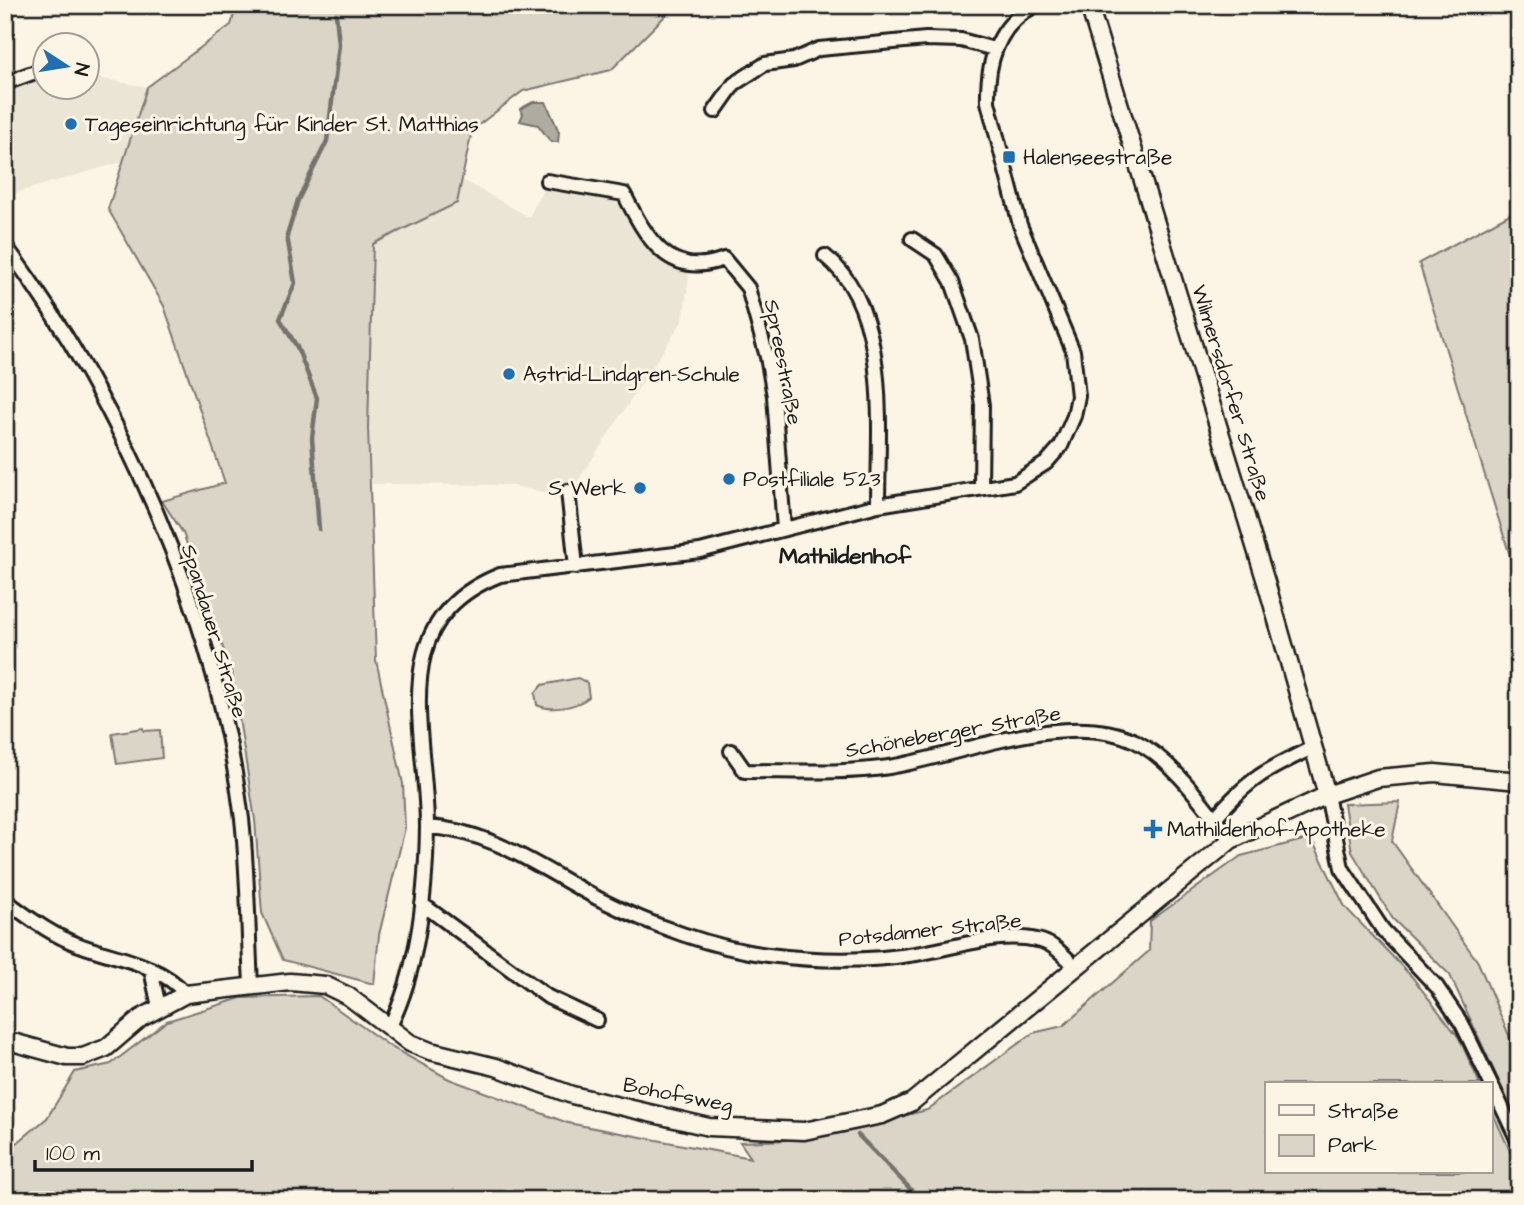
<svg xmlns="http://www.w3.org/2000/svg" width="1524" height="1205" viewBox="0 0 1524 1205" font-family="'Architects Daughter',sans-serif">
	<style>
		.built { fill: #ebe5d6 }
		.green { fill: #dbd5c8; stroke: #7c7872; stroke-width: 2 }
		.water { fill: #b0aba1; stroke: #75726c; stroke-width: 2 }
		.lines { fill: none; stroke-linecap: round; stroke-linejoin: round }
		.stream { stroke: #75726c; stroke-width: 4.5 }
		.minor-casing { stroke: #1c1c1c; stroke-width: 18 }
		.tertiary-casing { stroke: #1c1c1c; stroke-width: 21 }
		.minor { stroke: #fcf5e5; stroke-width: 12 }
		.tertiary { stroke: #fcf5e5; stroke-width: 16 }
		.poi-dot { fill: #1f6fb2; stroke: #fcf5e5; stroke-width: 2.5 }
		.labels { text-anchor: middle; dominant-baseline: central; stroke-width: 6; stroke-linejoin: round; paint-order: stroke }
		.poi-label { font-size: 21px; fill: #1c1c1c; stroke: #fcf5e5; text-anchor: start }
		.street-label { font-size: 21px; fill: #1c1c1c; stroke: #fcf5e5 }
		.neighbourhood-label { font-size: 23px; font-weight: bold; fill: #1c1c1c; stroke: #fcf5e5 }
	</style>
	<rect width="100%" height="100%" fill="#fcf5e5"/>
	<filter id="ink" filterUnits="userSpaceOnUse"><feTurbulence type="fractalNoise" baseFrequency=".0143" numOctaves="2"/><feDisplacementMap in="SourceGraphic" scale="14" xChannelSelector="R" yChannelSelector="G"/><feConvolveMatrix kernelMatrix="1 2 1 2 8 2 1 2 1" color-interpolation-filters="sRGB"/></filter>
	<g filter="url(#ink)">
		<path class="built" d="M45 68 46 88H88V76L147 87 125 161 5 196V86Z
			M461 179 529 217 545 186 613 199 626 212 643 240 659 257 690 270 683 320 574 487 557 495 510 485 372 484 368 428 373 244 457 203Z"/>
		<path class="green" d="M237 5H676L611 70 523 91 472 130 457 203 373 244 368 428 376 660 403 784 405 828 379 935 374 984 283 960 262 913 255 820 232 674 183 533 162 501 225 483 164 306 108 209 147 87 231 25Z
			M1519 209V585L1419 263Z
			M578 678 587 683 589 697C577 707 551 712 537 705L535 693 542 685Z
			M143 728 144 731 160 730 162 758 117 764 112 733Z
			M1400 802 1392 841 1478 962 1519 1059V1125L1450 975 1393 919 1352 852 1344 804Z
			M1311 838 1345 907 1412 977 1459 1038 1480 1084H1267V1172H1491V1109L1519 1171V1200H12L5 1186V1153L47 1118 75 1072 111 1064 167 1021 241 998 319 996 391 1047 449 1079 568 1123 751 1158 740 1142 810 1139 927 1110 1033 1033 1063 1026 1149 951 1150 921 1241 856Z"/>
		<path class="water" d="M533 102H546L559 132 558 142H551L538 125 520 121 523 114 520 109Z"/>
		<g class="lines">
			<path class="stream" d="M337 8 338 5
				M319 529 312 438 317 398 297 347 280 319 295 283 287 236 298 200 327 141 339 45 336 14
				M858 1135 921 1200"/>
			<defs>
				<path id="minor" d="M5 83 35 72
					M715 111 734 84 765 64 794 60 819 49 926 39 961 40 994 49
					M547 181 624 194C646 237 668 280 724 259L748 288 767 357 774 396 784 529
					M912 239 936 255 952 282 972 339 982 405 981 488
					M5 245C124 407 217 619 242 819 248 874 248 929 251 984
					M825 256C891 308 878 428 878 505
					M568 491 576 567
					M731 751 745 771C794 771 841 774 889 767 960 756 1067 708 1135 741 1174 761 1204 806 1231 840
					M1327 795 1342 868 1383 930 1437 987 1462 1024 1491 1084
					M1214 819C1249 778 1266 770 1314 747
					M427 827C493 830 544 871 601 900 651 925 713 948 768 955 817 961 868 962 916 954 955 948 998 931 1037 940 1054 943 1064 956 1076 967
					M5 900C25 915 46 931 69 941 108 958 156 960 186 994
					M422 904 548 997 597 1020
					M151 970 159 1007
					M390 1026C419 968 426 892 427 827 427 731 383 621 500 575L700 551 878 505 1015 483 1046 463 1061 446 1074 416 1078 396 1073 351 1020 225 988 102C987 63 997 24 1036 5
					M1491 1084 1519 1143"/>
				<path id="tertiary" d="M1089 5 1266 582 1327 795
					M5 1040 67 1057H83L106 1048 141 1018 186 994 290 982 325 985 348 996 410 1043 430 1051 496 1067 572 1095 709 1127 804 1131 882 1115 912 1102 1231 840 1327 795 1378 778 1435 773 1519 781"/>
			</defs>
			<use href="#minor" class="minor-casing"/>
			<use href="#tertiary" class="tertiary-casing"/>
			<use href="#minor" class="minor"/>
			<use href="#tertiary" class="tertiary"/>
		</g>
	</g>
	<g class="poi-dot">
		<circle cx="71" cy="124" r="7"/>
		<rect x="1002" y="150" width="14" height="14" rx="3.5"/>
		<circle cx="509" cy="374" r="7"/>
		<circle cx="729" cy="479" r="7"/>
		<circle cx="640" cy="488" r="7"/>
		<path d="M1149.5 818.5h7v7h7v7h-7v7h-7v-7h-7v-7h7z"/>
	</g>
	<g class="labels">
		<g class="poi-label">
			<text x="85" y="124">Tageseinrichtung für Kinder St. Matthias</text>
			<text x="1023" y="157">Halenseestraße</text>
			<text x="523" y="374">Astrid-Lindgren-Schule</text>
			<text x="743" y="479">Postfiliale 523</text>
			<text x="626" y="488" text-anchor="end">S Werk</text>
			<text x="1167" y="829">Mathildenhof-Apotheke</text>
		</g>
		<g class="street-label">
			<text transform="translate(783 362) rotate(79)">Spreestraße</text>
			<text transform="translate(1231 393) rotate(73)">Wilmersdorfer Straße</text>
			<text transform="translate(214 631) rotate(73)">Spandauer Straße</text>
			<text transform="translate(953 732) rotate(-10)">Schöneberger Straße</text>
			<text transform="translate(930 930) rotate(-6)">Potsdamer Straße</text>
			<text transform="translate(678 1095) rotate(11)">Bohofsweg</text>
		</g>
		<g class="neighbourhood-label">
			<text x="845" y="556">Mathildenhof</text>
		</g>
	</g>
	<rect width="1524" height="1205" fill="none" stroke="#fcf5e5" stroke-width="28"/>
	<rect x="14" y="14" width="1496" height="1177" fill="none" stroke="#1c1c1c" stroke-width="2.5" filter="url(#ink)"/>
	<rect x="1265" y="1082" width="228" height="91" fill="#fcf5e5" stroke="#a29e95" stroke-width="2"/>
	<rect x="1279" y="1105" width="35" height="10" fill="#fcf5e5" stroke="#a29e95" stroke-width="2"/>
	<text x="1328" y="1118" font-size="21" fill="#1c1c1c">Straße</text>
	<rect x="1279" y="1135" width="35" height="21" fill="#dbd5c8" stroke="#a29e95" stroke-width="2"/>
	<text x="1328" y="1152" font-size="21" fill="#1c1c1c">Park</text>
	<g transform="translate(66 66) rotate(102)"><circle r="33" fill="#fcf5e5" stroke="#a29e95" stroke-width="2"/>
	<path d="M0-5L12 26L0 18L-12 26Z" fill="#1f6fb2"/>
	<text y="-10" font-size="19" font-weight="bold" text-anchor="middle" fill="#1c1c1c">N</text>
	</g>
	<path d="M35 1160v10h217v-10" fill="none" stroke="#1c1c1c" stroke-width="3.5"/>
	<text x="46" y="1160" font-size="21" fill="#1c1c1c" stroke="#fcf5e5" stroke-width="5" paint-order="stroke">100 m</text>
</svg>
